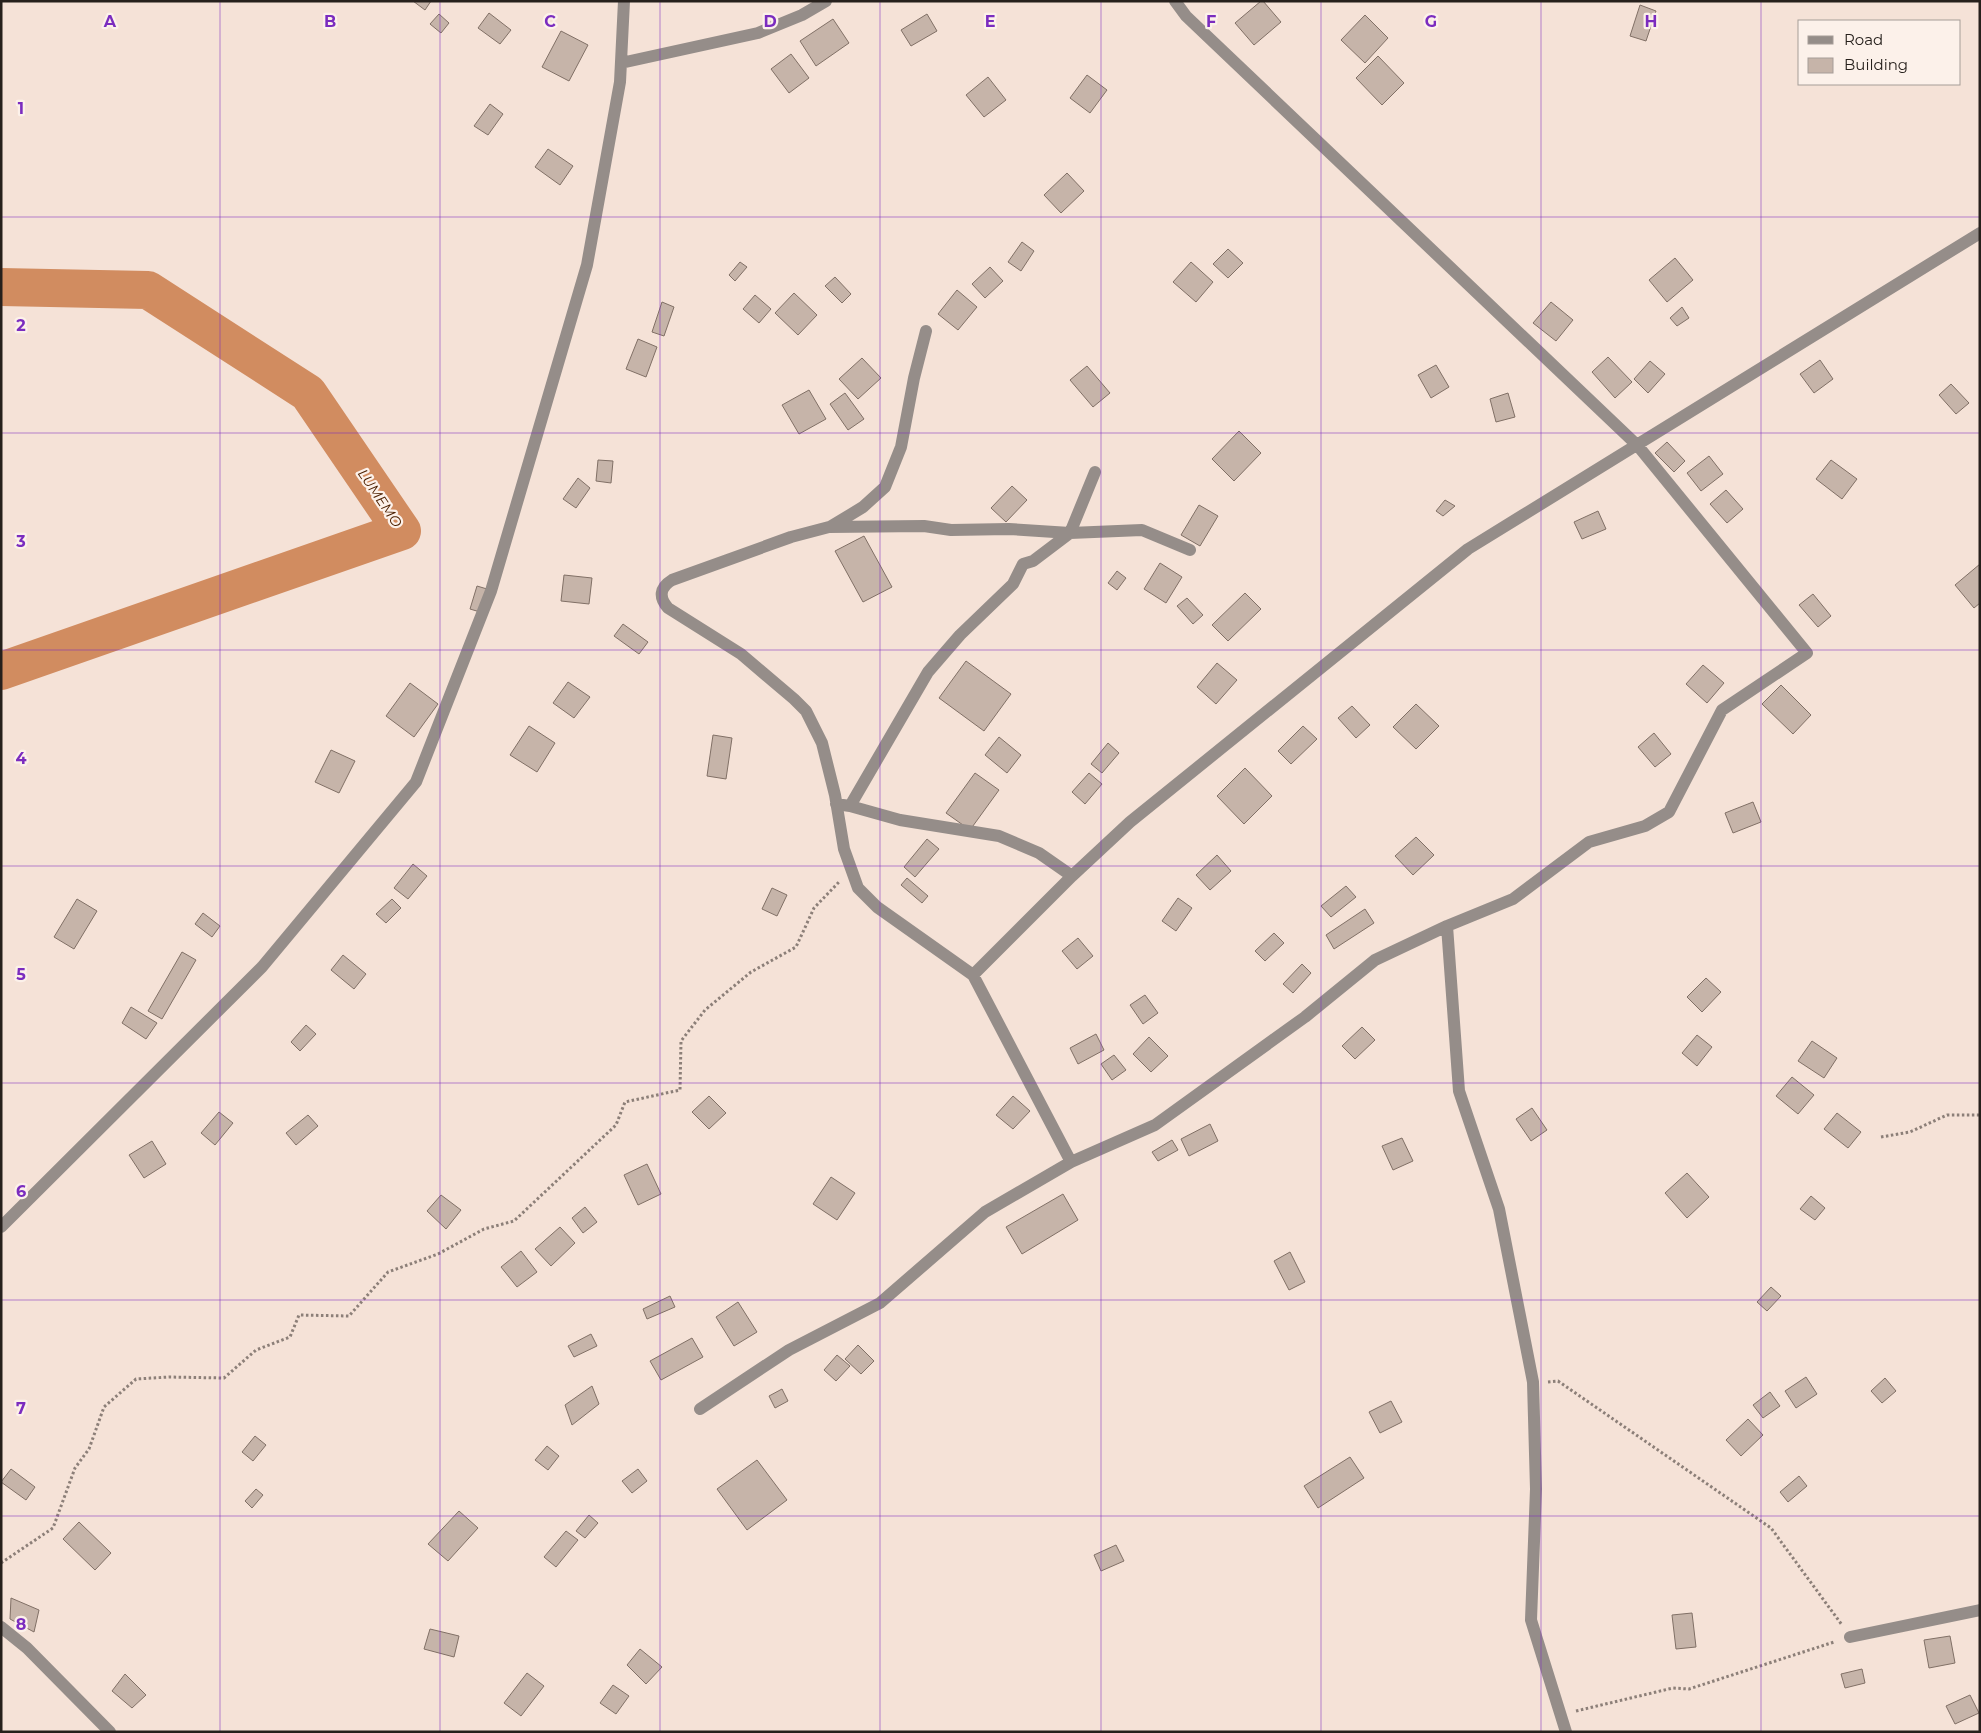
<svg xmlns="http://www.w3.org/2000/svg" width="1981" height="1733" viewBox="0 0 1981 1733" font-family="Montserrat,sans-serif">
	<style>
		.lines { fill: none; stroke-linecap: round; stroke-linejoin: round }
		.river { stroke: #d18c60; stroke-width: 38 }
		.building { fill: #c6b4a9; stroke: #817066 }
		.path { stroke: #8c7f78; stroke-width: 3; stroke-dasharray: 2.5 2.5; stroke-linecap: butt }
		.minor { stroke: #958d89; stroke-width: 12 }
		.grid { fill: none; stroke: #7b2cbf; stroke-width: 1; stroke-opacity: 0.55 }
		.labels { text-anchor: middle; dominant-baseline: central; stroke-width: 4.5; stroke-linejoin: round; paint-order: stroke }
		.water-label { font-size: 14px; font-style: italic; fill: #4c2000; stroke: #fcf1ea }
		.grid-label { font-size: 16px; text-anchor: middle; font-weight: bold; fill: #7b2cbf; stroke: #fcf1ea; stroke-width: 4.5; stroke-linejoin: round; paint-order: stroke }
	</style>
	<rect width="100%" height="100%" fill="#f5e2d7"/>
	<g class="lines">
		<path class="river" d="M1 287 148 290 308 393 402 531 1 671"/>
	</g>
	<path class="building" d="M413 1H431L425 10Z
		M1261 1H1263L1281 22 1254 45 1235 23Z
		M1640 5 1656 11 1646 41 1630 36Z
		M489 13 511 30 500 44 478 28Z
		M439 14 449 23 441 33 430 24Z
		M927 14 937 31 911 46 901 30Z
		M1365 15 1388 38 1365 63 1341 40Z
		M833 19 849 43 816 66 800 41Z
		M561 31 588 45 569 81 542 67Z
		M791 54 809 78 789 93 771 69Z
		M1378 56 1404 83 1382 105 1356 78Z
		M1087 75 1107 90 1090 113 1070 98Z
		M988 77 1006 100 984 117 966 95Z
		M490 104 503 114 488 135 474 126Z
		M548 149 573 166 560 185 535 167Z
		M1067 173 1084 191 1061 213 1044 195Z
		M1022 242 1034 251 1021 271 1008 262Z
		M1228 249 1243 263 1228 278 1213 264Z
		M1675 258 1693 280 1667 302 1649 280Z
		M740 262 747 267 735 281 729 275Z
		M1191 262 1213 282 1196 302 1173 282Z
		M990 267 1003 281 985 298 972 284Z
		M835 277 851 294 842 303 825 286Z
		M957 290 977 307 958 330 938 314Z
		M794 293 817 315 798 335 775 313Z
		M755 295 771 309 759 323 743 309Z
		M662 302 674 307 664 336 652 332Z
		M1551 302 1573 320 1556 341 1533 323Z
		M1682 307 1689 318 1677 326 1670 318Z
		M638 339 657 347 646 377 626 369Z
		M1608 357 1632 382 1615 398 1592 372Z
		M862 358 881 378 858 399 839 379Z
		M1820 360 1833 379 1814 393 1800 374Z
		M1650 361 1665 374 1648 393 1634 379Z
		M1436 365 1449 387 1431 398 1418 375Z
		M1087 366 1110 393 1093 407 1070 380Z
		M1951 384 1969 403 1956 414 1939 395Z
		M809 390 826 419 799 434 782 405Z
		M845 393 864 419 848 430 830 404Z
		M1508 393 1515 417 1496 422 1490 399Z
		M1239 431 1261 453 1234 481 1212 459Z
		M1667 442 1685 461 1674 472 1655 453Z
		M1709 456 1723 474 1701 491 1687 473Z
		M598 460 613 461 611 483 596 481Z
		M1831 460 1857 479 1842 499 1816 479Z
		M578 478 590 488 576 508 563 499Z
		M1012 486 1027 500 1006 522 991 508Z
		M1726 490 1743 509 1727 523 1710 504Z
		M1445 500 1455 506 1443 516 1436 511Z
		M1199 505 1218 516 1200 546 1181 535Z
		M1598 511 1606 529 1582 539 1574 522Z
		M864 536 892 587 863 602 835 551Z
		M1160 563 1182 577 1166 603 1144 589Z
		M1980 564V603L1974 608 1955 585Z
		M1117 571 1126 578 1117 590 1108 583Z
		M564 575 592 578 589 604 561 601Z
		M477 586 487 589 480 612 470 609Z
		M1245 593 1261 609 1228 641 1212 625Z
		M1813 594 1831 616 1818 627 1799 605Z
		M1187 598 1203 615 1193 624 1177 606Z
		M623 624 648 642 639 654 614 636Z
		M966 661 1011 694 984 731 939 698Z
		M1217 663 1237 680 1216 704 1197 687Z
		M1703 665 1724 683 1707 703 1686 684Z
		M568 682 590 697 574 718 553 703Z
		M410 683 438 704 414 737 386 716Z
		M1781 685 1811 715 1793 734 1762 704Z
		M1416 704 1439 726 1416 749 1393 727Z
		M1352 706 1370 725 1356 738 1338 718Z
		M529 726 555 743 537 772 510 755Z
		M1303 726 1317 739 1291 764 1278 751Z
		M1654 733 1671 754 1655 767 1638 747Z
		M713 735 732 738 726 779 707 776Z
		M999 737 1021 755 1007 773 985 755Z
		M1108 743 1119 753 1102 773 1091 764Z
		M331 750 355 761 339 793 315 782Z
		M1245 768 1272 796 1244 824 1217 796Z
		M975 773 999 790 970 830 946 813Z
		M1089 773 1102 784 1085 804 1072 792Z
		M1753 802 1761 822 1733 833 1725 813Z
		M1416 837 1434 855 1413 875 1395 856Z
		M927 839 939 849 915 877 904 867Z
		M1217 855 1231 871 1210 890 1196 875Z
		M413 864 427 876 408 899 394 888Z
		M907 878 928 896 922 903 901 885Z
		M1346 886 1356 897 1331 917 1321 906Z
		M772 888 787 895 777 916 762 909Z
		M1178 898 1192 908 1176 931 1162 921Z
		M77 899 97 911 74 949 54 937Z
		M392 899 401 908 386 923 376 914Z
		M1365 909 1374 923 1334 949 1326 935Z
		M203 913 220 926 212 937 195 924Z
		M1274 933 1284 943 1265 961 1255 951Z
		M1078 938 1093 956 1077 969 1062 951Z
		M182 952 196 960 162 1019 148 1011Z
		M343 955 366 974 354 989 331 970Z
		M1302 964 1311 973 1293 993 1283 984Z
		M1706 978 1721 992 1702 1012 1687 997Z
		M1145 995 1158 1013 1143 1024 1130 1005Z
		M131 1007 157 1023 146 1039 122 1023Z
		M306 1025 316 1034 300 1051 291 1042Z
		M1362 1027 1375 1040 1355 1059 1342 1046Z
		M1096 1034 1104 1050 1078 1064 1070 1048Z
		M1697 1035 1712 1047 1697 1066 1682 1053Z
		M1149 1037 1168 1056 1151 1072 1133 1054Z
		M1812 1041 1837 1058 1824 1078 1798 1061Z
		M1114 1055 1126 1070 1112 1080 1101 1064Z
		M1792 1077 1814 1095 1798 1114 1776 1096Z
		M709 1096 726 1113 709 1129 692 1112Z
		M1013 1096 1030 1111 1013 1129 996 1115Z
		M1532 1108 1547 1130 1531 1141 1516 1119Z
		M219 1112 233 1123 215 1145 201 1133Z
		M1837 1113 1861 1132 1848 1148 1824 1129Z
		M308 1115 318 1126 296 1145 286 1133Z
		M1210 1124 1218 1141 1189 1156 1181 1139Z
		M1402 1138 1413 1161 1393 1170 1382 1146Z
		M1172 1140 1178 1150 1158 1161 1152 1152Z
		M152 1141 166 1164 144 1178 129 1155Z
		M647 1164 661 1194 638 1205 624 1175Z
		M1687 1173 1709 1197 1687 1218 1665 1193Z
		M831 1177 855 1193 837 1220 813 1204Z
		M1063 1194 1078 1220 1022 1254 1006 1227Z
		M441 1195 461 1210 446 1229 427 1211Z
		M1811 1196 1825 1208 1815 1220 1800 1209Z
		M585 1207 597 1222 583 1233 572 1218Z
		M560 1227 575 1243 551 1266 535 1249Z
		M521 1251 537 1272 517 1287 501 1267Z
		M1290 1252 1305 1282 1289 1290 1274 1261Z
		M1771 1287 1781 1296 1767 1311 1757 1302Z
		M670 1296 675 1307 647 1319 643 1309Z
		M738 1302 757 1332 734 1346 716 1317Z
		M591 1334 597 1346 574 1357 568 1346Z
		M692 1338 703 1357 661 1380 650 1361Z
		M858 1345 874 1361 861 1374 845 1359Z
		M837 1355 850 1366 836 1381 824 1370Z
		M1806 1377 1817 1394 1796 1408 1785 1391Z
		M1885 1378 1896 1391 1882 1403 1871 1391Z
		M592 1386 599 1404 572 1425 565 1405Z
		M782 1389 788 1401 775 1408 769 1396Z
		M1770 1392 1780 1406 1763 1418 1753 1405Z
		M1391 1401 1402 1422 1380 1433 1369 1412Z
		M1748 1419 1763 1435 1741 1456 1726 1440Z
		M255 1436 266 1445 253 1461 242 1452Z
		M547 1446 559 1456 548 1470 535 1460Z
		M1350 1457 1364 1478 1318 1508 1304 1486Z
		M757 1460 787 1500 747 1530 717 1489Z
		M11 1469 35 1487 26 1500 1 1482Z
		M638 1469 647 1481 632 1493 622 1481Z
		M1799 1476 1807 1486 1788 1502 1780 1492Z
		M256 1489 263 1495 252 1508 245 1501Z
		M459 1511 478 1528 448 1561 428 1544Z
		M589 1515 598 1523 585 1538 576 1531Z
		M79 1522 111 1553 95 1570 63 1539Z
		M566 1531 578 1540 556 1567 544 1557Z
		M1116 1545 1124 1561 1101 1571 1094 1555Z
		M11 1598 39 1610 34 1632 10 1619Z
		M1692 1613 1696 1647 1676 1649 1672 1615Z
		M430 1629 459 1636 454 1657 424 1649Z
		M1950 1636 1955 1663 1929 1668 1924 1640Z
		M640 1649 662 1667 646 1684 627 1665Z
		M1862 1669 1865 1683 1845 1688 1841 1674Z
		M527 1673 544 1686 521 1716 504 1703Z
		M125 1674 146 1695 132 1708 112 1691Z
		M613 1685 629 1696 616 1714 600 1703Z
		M1970 1695 1979 1713 1955 1724 1946 1706Z"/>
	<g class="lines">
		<path class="path" d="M1881 1137 1910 1132 1947 1115H1980
			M1548 1382 1558 1381 1771 1528 1842 1625
			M1 1563 53 1528 75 1468 89 1449 104 1407 136 1379 169 1377 224 1378 256 1350 290 1337 299 1315 349 1316 388 1272 438 1254 484 1229 514 1221 616 1125 625 1102 680 1090 681 1041 705 1010 751 972 796 947 814 908 839 882
			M1576 1711 1673 1688 1689 1689 1834 1642"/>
		<path class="minor" d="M621 63 758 33 802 15 826 1
			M830 527 863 507 885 487 901 447 914 378 926 331
			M836 804 850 806 928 672 960 635 1013 584 1023 564 1033 561 1070 533 1095 472
			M850 806 900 820 999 836 1039 853 1072 876
			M1447 926 1459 1091 1499 1209 1533 1382 1536 1489 1531 1620 1566 1732
			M973 975 1072 876 1130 822 1468 549 1980 233
			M1071 1162 973 975 877 907 858 888 844 849 835 795 822 743 806 711 794 699 741 654 668 608C659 598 659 588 672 580L791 537 829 527 924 526 951 530 1009 529 1070 533 1142 530 1190 550
			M1 1227 262 967 416 782 491 591 587 265 620 82 624 1
			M700 1409 789 1350 880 1303 985 1212 1071 1162 1155 1125 1305 1017 1375 960 1447 926 1513 899 1589 842 1645 826 1669 812 1722 710 1807 653 1638 446 1186 16 1175 1
			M1 1627 27 1648 110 1732
			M1850 1637 1980 1610"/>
	</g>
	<path class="grid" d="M220 1V1732M440 1V1732M660 1V1732M880 1V1732M1101 1V1732M1321 1V1732M1541 1V1732M1761 1V1732M1 217H1980M1 433H1980M1 650H1980M1 866H1980M1 1083H1980M1 1300H1980M1 1516H1980"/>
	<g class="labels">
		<g class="water-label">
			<text transform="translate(380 498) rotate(56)">LUMEMO</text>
		</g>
	</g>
	<g class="grid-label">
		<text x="110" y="27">A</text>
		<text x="330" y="27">B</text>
		<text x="550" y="27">C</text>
		<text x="770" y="27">D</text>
		<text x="990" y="27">E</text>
		<text x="1211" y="27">F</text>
		<text x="1431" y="27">G</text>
		<text x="1651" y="27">H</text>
		<text x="21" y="114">1</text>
		<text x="21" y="331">2</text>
		<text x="21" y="547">3</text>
		<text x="21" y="764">4</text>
		<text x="21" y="980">5</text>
		<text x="21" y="1197">6</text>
		<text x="21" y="1414">7</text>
		<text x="21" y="1630">8</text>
	</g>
	<rect width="1981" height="1733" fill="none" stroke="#26201c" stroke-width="5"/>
	<rect x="1798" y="20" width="162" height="65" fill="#fcf1ea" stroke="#a69d98"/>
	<rect x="1808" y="36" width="25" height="8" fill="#958d89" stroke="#a69d98"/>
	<text x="1844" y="45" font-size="15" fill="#26201c">Road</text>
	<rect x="1808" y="58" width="25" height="15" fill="#c6b4a9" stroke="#a69d98"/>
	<text x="1844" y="70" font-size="15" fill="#26201c">Building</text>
</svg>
